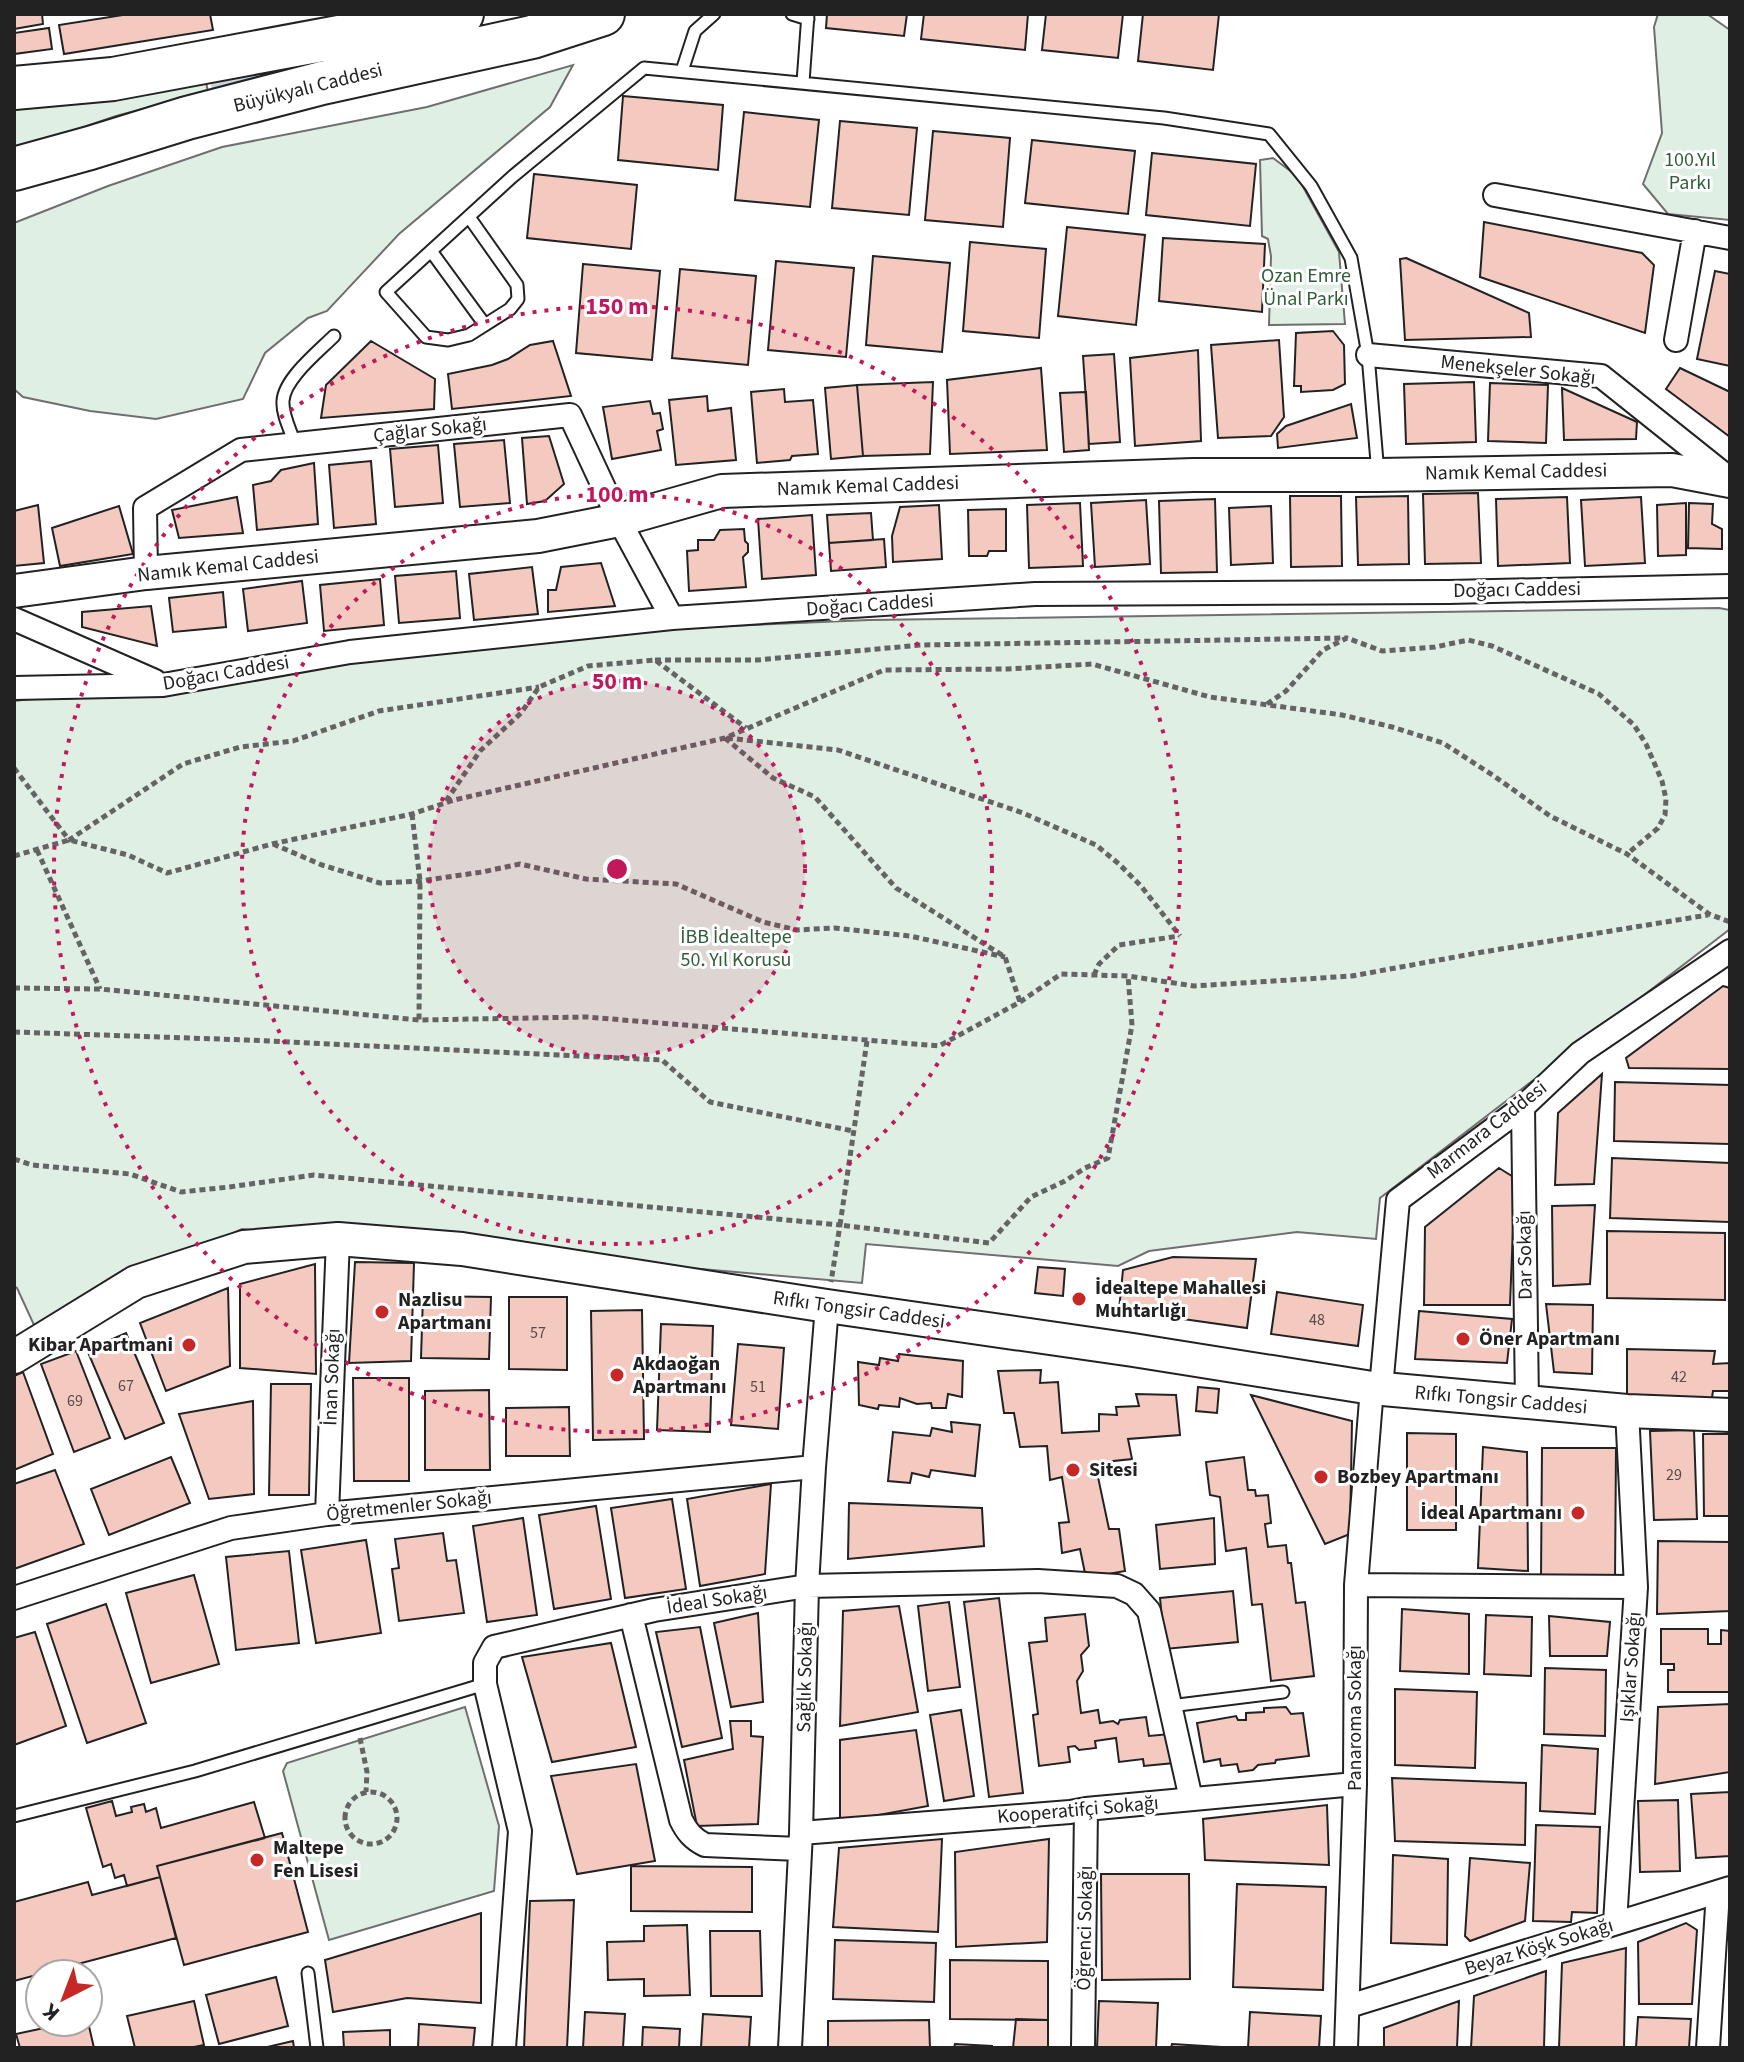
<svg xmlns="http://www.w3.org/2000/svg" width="1744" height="2062" viewBox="0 0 1744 2062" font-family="'Source Sans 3',sans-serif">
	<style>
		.green { fill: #e0efe3; stroke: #6f6f6f; stroke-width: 2 }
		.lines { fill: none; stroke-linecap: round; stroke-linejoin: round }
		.canal { stroke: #c7d3dd; stroke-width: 26 }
		.building { fill: #f3c9c0; stroke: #222; stroke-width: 2 }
		.lane-casing { stroke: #222; stroke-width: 15 }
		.street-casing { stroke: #222; stroke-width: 26 }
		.secondary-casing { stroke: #222; stroke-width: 36 }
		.highway-casing { stroke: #222; stroke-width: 46 }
		.path { stroke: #646464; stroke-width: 5; stroke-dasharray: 6 4; stroke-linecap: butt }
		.lane { stroke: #fff; stroke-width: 11 }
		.street { stroke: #fff; stroke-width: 22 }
		.secondary { stroke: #fff; stroke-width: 32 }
		.highway { stroke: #fff; stroke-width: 42 }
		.ring { fill: none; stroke: #c2185b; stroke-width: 4; stroke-dasharray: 4 8 }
		.poi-dot { fill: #c62828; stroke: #fff; stroke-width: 3 }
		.labels { text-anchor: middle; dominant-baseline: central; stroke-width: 6; stroke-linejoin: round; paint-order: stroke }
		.number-label { font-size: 16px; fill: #564c4a }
		.street-label { font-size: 20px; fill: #222; stroke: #fff }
		.park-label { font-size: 20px; fill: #2f5e38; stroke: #fff }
		.poi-label { font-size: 20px; font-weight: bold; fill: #222; stroke: #fff; text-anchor: start }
		.centre { fill: #c2185b; stroke: #fff; stroke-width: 4 }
		.ring-label { font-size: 24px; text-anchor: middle; font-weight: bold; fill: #c2185b; stroke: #fff; stroke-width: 6; stroke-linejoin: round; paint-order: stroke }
	</style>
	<rect width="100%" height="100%" fill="#fff"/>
	<path class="green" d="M1658 14H1707L1730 30V220L1668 214 1643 184 1662 133 1654 27Z
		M573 65 550 107 399 234 327 311 308 318 265 353 243 399 156 419 90 411 23 397 14 389V223L108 186 222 147 427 107Z
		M206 82 208 92 116 116 14 151V105Z
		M1273 158 1297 176 1339 252 1345 324 1269 325 1271 256 1268 239 1262 236 1260 160Z
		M1719 608 1730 610V929L1380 1198 1376 1239 1297 1232 1149 1251 1118 1266 866 1244 862 1283 242 1229 34 1325 17 1288 14 1286V701L637 630 869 620Z
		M465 1707 499 1826 494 1891 329 1940 283 1771 287 1763Z"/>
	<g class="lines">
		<path class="canal" d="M224 84 307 67"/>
	</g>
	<path class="building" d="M14 14H42L43 24 14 29Z
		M129 14H210L213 30 64 54 59 25Z
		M827 14H907L904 36 826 28Z
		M924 14H1028L1025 50 921 39Z
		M1046 14H1123L1118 58 1042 50Z
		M1143 14H1219L1213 70 1138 61Z
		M49 28 52 49 14 54V33Z
		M623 96 723 105 718 170 618 160Z
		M744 112 819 120 810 207 735 200Z
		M840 121 917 128 909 215 832 208Z
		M933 131 1010 138 1003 227 925 220Z
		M1032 140 1135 151 1128 214 1025 203Z
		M1152 153 1256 164 1250 226 1146 215Z
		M534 174 637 185 631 249 527 238Z
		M1484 222 1642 253 1654 265 1645 333 1480 277Z
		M1067 227 1145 235 1136 325 1058 316Z
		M1163 238 1265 244 1262 312 1159 301Z
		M970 242 1046 249 1039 338 963 331Z
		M873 256 950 263 942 352 866 345Z
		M1406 258 1529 313 1531 337 1405 340 1400 259Z
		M776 261 854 268 846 357 768 350Z
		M583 264 660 271 652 360 576 353Z
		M680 269 756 276 748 365 672 358Z
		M1715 271 1730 274V366L1697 359Z
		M1333 331 1344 345 1345 384 1333 390 1301 392V386H1294L1296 333Z
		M1279 340 1284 417 1271 436 1218 438 1211 345Z
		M371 341 435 379 434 409 321 418 326 385Z
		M553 341 571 396 452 409 448 374 492 365 508 359 530 345Z
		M1198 350 1201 441 1135 446 1130 358Z
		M1114 354 1120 442 1089 444 1083 356Z
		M1041 368 1047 450 950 454 947 380Z
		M1680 368 1730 392V437L1666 389Z
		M933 382 930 454 863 456 857 385Z
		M1474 382 1476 442 1406 444 1404 384Z
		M1490 383 1548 385 1546 443 1488 441Z
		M857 385 863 456 831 459 825 388Z
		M1562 388 1637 422 1636 439 1564 440Z
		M784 389 785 402 813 400 818 454 792 456 790 460 757 463 751 392Z
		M1086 392 1089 450 1064 452 1060 393Z
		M707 396 708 411 731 408 736 460 676 465 669 400Z
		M650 401 653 414 660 413 663 429 657 431 661 450 612 459 603 407Z
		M1351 404 1357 438 1278 448 1277 434 1286 426Z
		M549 436 564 484 545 501 527 504 522 438Z
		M504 440 510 503 460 507 454 444Z
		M438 445 443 503 395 507 390 449Z
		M371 461 376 524 334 528 329 465Z
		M314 463 318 524 257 530 253 485 271 481 281 470Z
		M1478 493 1481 563 1425 564 1423 494Z
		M1290 496H1341L1342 566 1291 567Z
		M1408 496 1409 564 1358 565 1356 497Z
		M237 497 243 533 179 538 172 510Z
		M1567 497 1570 563 1498 566 1496 499Z
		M1641 497 1645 563 1585 566 1581 500Z
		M1215 499 1217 572 1161 573 1159 501Z
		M1146 500 1150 564 1095 567 1091 503Z
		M1080 503 1083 566 1029 568 1027 505Z
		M1686 503V555L1658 556 1657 505Z
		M1689 503 1713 504 1712 524 1722 529V549L1688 548Z
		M38 505 44 563 14 566V511Z
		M939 505 942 559 893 562 892 536 900 507Z
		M119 506 133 554 60 566 52 528Z
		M1271 506 1273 563 1231 565 1229 508Z
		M1006 509V551H989L987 556H969L968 510Z
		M871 513 873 540 829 543 827 515Z
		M812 515 816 575 762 579 758 519Z
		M744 529 745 541 748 544V552L743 557 746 587 689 591 687 551 698 550V540H714L720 530Z
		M884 539 886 567 831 571 829 543Z
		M601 563 615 606 548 612V590H556L561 567Z
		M532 567 538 614 474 620 469 574Z
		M456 571 460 618 399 623 395 576Z
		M380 579 384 625 324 631 320 585Z
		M302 581 307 623 248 631 243 589Z
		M223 592 226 627 173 632 169 598Z
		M151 606 157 646 82 627V612Z
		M1723 986 1730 988V1069L1629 1068 1626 1058Z
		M1602 1074 1594 1184 1555 1185 1558 1113Z
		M1615 1082 1730 1085 1729 1144 1614 1141Z
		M1612 1158 1730 1163 1729 1222 1610 1218Z
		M1499 1168 1515 1178 1510 1305H1424L1425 1227Z
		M1595 1205 1590 1284 1553 1286 1552 1206Z
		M1607 1231 1725 1233V1300L1607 1298Z
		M1173 1257 1256 1259 1247 1328 1119 1310 1123 1270Z
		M355 1262 414 1263 411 1361 349 1363Z
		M315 1264 316 1374 240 1368V1284Z
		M1038 1267 1065 1269 1063 1296 1035 1293Z
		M228 1288 230 1366 166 1391 140 1323Z
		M1277 1292 1363 1305 1358 1346 1271 1334Z
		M423 1296 491 1297 489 1359 421 1358Z
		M509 1297H567V1370L509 1369Z
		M1546 1304 1593 1305 1592 1374 1554 1372Z
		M642 1310 644 1439 593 1440 591 1311Z
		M1419 1311 1512 1319 1507 1363 1415 1359Z
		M661 1324 713 1326 710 1432 657 1430Z
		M126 1333 164 1423 125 1439 87 1350Z
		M738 1344 784 1348 778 1429 731 1425Z
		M1627 1349 1715 1351 1713 1364 1730 1363V1391H1713L1711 1404 1627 1400Z
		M76 1351 110 1438 74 1452 41 1364Z
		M899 1354 963 1361 962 1397 948 1394 946 1408H932L931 1403 917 1404 900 1398 899 1407 879 1405 878 1409 859 1405 858 1362 879 1365 880 1358 898 1361Z
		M1041 1370 1040 1383 1058 1382 1062 1433 1099 1431V1414L1117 1415 1116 1407 1139 1406 1136 1394 1176 1395 1180 1435 1128 1439 1132 1459 1095 1463 1109 1529H1119L1125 1571 1086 1578 1080 1549 1062 1553 1059 1523 1069 1522 1062 1477 1050 1480 1047 1446 1020 1447 1014 1413H1004L998 1371Z
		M23 1372 53 1454 14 1470V1376Z
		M353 1378H409V1481H354Z
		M271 1384H311L309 1495H269Z
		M1198 1387 1219 1389 1217 1413 1196 1411Z
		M489 1390 490 1470H425V1391Z
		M1251 1395 1352 1421 1350 1534 1325 1544Z
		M253 1401 254 1494 209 1499 179 1414Z
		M569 1407 570 1456H506V1408Z
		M951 1422 980 1425 975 1476 931 1470 929 1477 912 1473 910 1483 888 1481 893 1432 930 1436 932 1428 952 1432Z
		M1694 1430 1697 1519 1654 1520 1650 1431Z
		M1407 1433 1456 1434V1530H1407Z
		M1703 1434H1730V1516H1704Z
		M1483 1447 1527 1452 1528 1571 1478 1568Z
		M1542 1448H1616L1615 1581 1541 1578Z
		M171 1457 190 1503 109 1535 91 1489Z
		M1244 1457 1248 1490H1255L1256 1496 1268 1495 1271 1523 1265 1524 1268 1547 1286 1545 1288 1563H1291L1296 1603 1305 1602 1314 1676 1271 1681 1262 1604 1252 1605 1246 1548 1226 1551 1220 1497 1210 1495 1206 1462Z
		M55 1470 84 1544 14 1569V1484Z
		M771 1484 765 1574 700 1586 687 1499Z
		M672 1499 686 1589 625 1598 611 1508Z
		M849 1503 982 1508 984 1546 848 1559Z
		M596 1506 611 1599 554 1609 539 1515Z
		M523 1518 537 1615 487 1622 473 1526Z
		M1214 1518 1215 1564 1160 1569 1156 1525Z
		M443 1533 447 1561 456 1560 464 1613 399 1621 392 1569 399 1568 395 1539Z
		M366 1540 381 1633 316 1643 301 1550Z
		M1658 1541 1730 1542V1611L1657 1614Z
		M289 1551 299 1643 236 1650 226 1557Z
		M194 1575 219 1664 151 1683 126 1593Z
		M1233 1591 1238 1642 1165 1649 1160 1598Z
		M999 1598 1023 1793 989 1797 964 1602Z
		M949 1602 960 1687 928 1691 918 1606Z
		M106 1604 146 1723 87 1743 47 1624Z
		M899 1606 918 1712 840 1726 843 1611Z
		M1402 1609 1469 1614V1674L1400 1671Z
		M758 1613 763 1702 731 1707 714 1623Z
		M1085 1614 1089 1646 1081 1655 1083 1671 1077 1681 1081 1713 1098 1710 1100 1723 1113 1721 1118 1724 1120 1720 1146 1717 1149 1736 1170 1734 1174 1763 1144 1766 1143 1759 1119 1762 1116 1738 1095 1741 1096 1748 1079 1750 1075 1746 1068 1747 1070 1762 1039 1766 1033 1715 1038 1714 1029 1643 1047 1641 1045 1618Z
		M1486 1615 1532 1617 1531 1676 1484 1674Z
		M1549 1616 1610 1622 1607 1656H1550Z
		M700 1627 722 1738 682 1747 656 1632Z
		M1661 1629H1708V1644H1721V1630L1730 1631 1729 1692H1668V1670H1674V1664H1661Z
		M35 1632 66 1726 14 1745V1638Z
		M611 1643 636 1747 552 1762 522 1657Z
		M1545 1668 1606 1670 1605 1736 1544 1734Z
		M1395 1689 1477 1692 1475 1768 1395 1765Z
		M1730 1704V1772L1655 1784 1658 1707Z
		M1286 1707 1291 1714 1303 1713 1309 1756 1276 1760 1275 1763 1258 1765 1253 1770 1239 1772 1237 1764 1221 1766 1220 1759 1204 1762 1197 1723 1236 1716 1238 1720H1246V1713L1264 1712V1708Z
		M961 1710 974 1796 944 1801 930 1715Z
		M730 1721H751V1736L763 1737 758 1824 697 1826 684 1760 733 1749Z
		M916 1730 928 1806 840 1822V1740Z
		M1542 1745 1598 1749 1595 1814 1540 1811Z
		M636 1764 655 1861 577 1874 551 1776Z
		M1392 1778 1526 1783 1525 1845 1395 1841Z
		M1730 1792V1856L1696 1858 1691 1794Z
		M1678 1800 1680 1871 1640 1872 1638 1801Z
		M112 1801 116 1816 132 1812 131 1807 144 1804 146 1812 156 1808 161 1828 254 1802 265 1838 157 1866 160 1877 127 1886 124 1875 115 1878 111 1864 103 1867 86 1808Z
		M1327 1805 1329 1865 1205 1860 1203 1819Z
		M1536 1825 1600 1827 1597 1913 1572 1912 1571 1922 1533 1921Z
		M282 1833 308 1932 184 1965 157 1866Z
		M942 1839 938 1932 833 1927 839 1848Z
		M1049 1839 1047 1942 956 1947 955 1852Z
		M1393 1855 1448 1859 1447 1945 1391 1943Z
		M1470 1858 1530 1863 1525 1921 1470 1941 1465 1936Z
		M631 1866 752 1867V1912L631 1911Z
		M1101 1874H1189L1190 1979 1102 1980Z
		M160 1877 176 1938 14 1981V1902L88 1882 92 1895Z
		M1237 1884 1326 1887 1323 1990 1233 1987Z
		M574 1900 567 2048H524L530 1901Z
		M481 1913V2003L407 1998 333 2012 325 1960Z
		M1686 1923 1697 1930 1692 2004H1639L1638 1942Z
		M687 1925 690 1995 644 1996V1979L608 1980 607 1942 644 1941V1926Z
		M710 1931H760L762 1996H711Z
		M835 1940 936 1943 934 2002 833 1999Z
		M1626 1948 1624 2048H1559L1562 1963Z
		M950 1960 1048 1961V2020L950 2019Z
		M1546 1971 1544 2048H1471L1474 1996Z
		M276 1977 288 2026 219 2044 206 1995Z
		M194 2001 204 2045 189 2048H135L127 2016Z
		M1099 2001 1158 2003 1156 2048H1097Z
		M1459 2001 1457 2048H1384V2028Z
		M585 2012 625 2014 623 2048H583Z
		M1250 2012 1321 2016 1319 2048H1248Z
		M703 2014 751 2017 749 2048H701Z
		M1638 2017 1691 2019 1689 2048H1636Z
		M1016 2019 1048 2020V2048H1013Z
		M929 2020 930 2048H828V2021Z
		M72 2022H88L94 2048H20L16 2034Z
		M419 2024 475 2028 473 2048H418Z
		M643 2027 680 2029 679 2048H642Z
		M390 2030V2048H344L343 2032Z
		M293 2041 294 2048H263Z
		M955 2044 992 2046V2048H954Z
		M1172 2044 1238 2048H1171Z"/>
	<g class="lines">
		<defs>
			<path id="lane" d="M792 14 808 19
				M682 71 695 31 714 14
				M803 82 808 14
				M469 217 517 285 518 299 510 309 469 335 448 340 426 337 386 292 512 177 644 68 1164 118 1269 134 1311 186 1351 258 1368 355 1378 474
				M431 251 485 325
				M295 444C291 431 282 415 283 401 284 379 318 352 334 336
				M1170 1706 1283 1692
				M14 1816 195 1771 485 1684
				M308 1973 317 2048"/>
			<path id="street" d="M1495 195 1730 238
				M1676 340 1695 231
				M1368 355 1601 376 1730 479
				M146 573 145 508 241 450 570 415 619 520 672 618
				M14 619 155 681
				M14 688 163 685 350 652 672 618 1035 594 1448 592 1730 586
				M1523 1107 1527 1403
				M1381 1388 1398 1200 1523 1107 1580 1053 1730 951
				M327 1514 338 1239
				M1356 1585 1636 1587
				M14 1598 231 1528 327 1514 814 1467
				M631 1615 681 1820C687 1832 693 1839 705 1845L800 1849
				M801 1833 1070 1812 1086 1809 1355 1784
				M1615 1923 1636 1587 1627 1411
				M1349 2006 1730 1888
				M504 2048 520 1831 485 1684V1663L494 1647 654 1610 807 1586 1038 1581 1117 1586 1134 1594 1149 1611 1191 1799
				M790 2048 801 1833 807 1586 814 1467 827 1306
				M1083 2048 1086 1809
				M1346 2048 1355 1784 1356 1585 1372 1388
				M1708 2048 1718 1892"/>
			<path id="secondary" d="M14 591 146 573 538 536 619 520 722 491 1193 475H1378L1672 470 1730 481
				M14 1357 136 1282 244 1247 338 1239 462 1249 827 1306 1133 1350 1372 1388 1627 1411 1730 1415"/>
			<path id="highway" d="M14 88 113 79 462 14
				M14 169 90 148 187 118 322 83 532 37 603 14"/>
		</defs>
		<use href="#lane" class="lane-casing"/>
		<use href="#street" class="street-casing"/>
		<use href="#secondary" class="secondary-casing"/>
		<use href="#highway" class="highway-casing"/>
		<path class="path" d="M655 660H757L921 645 1347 638
			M1267 704 1286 691 1323 650 1347 638 1382 651 1435 647 1468 640 1492 646 1599 694 1634 725 1646 744 1662 781 1666 799 1665 815 1658 828 1627 854
			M725 738 773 778 815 797 896 888 1005 957 1020 1002
			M727 738 838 750 1023 813 1096 845 1119 864 1141 886 1180 936
			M14 768 69 840 183 764 240 747 293 741 379 711 539 687
			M446 801 480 751 521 713 539 687 588 666 655 660 746 728
			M412 814 420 881 419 1020
			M273 844 322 865 380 883 420 881 482 872 520 864 586 879 676 884 763 922 797 930 834 928 910 936 1005 957
			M37 850 100 989
			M14 856 69 840 128 855 167 873 272 844 412 814 454 800 725 738 884 670 1007 669 1092 664 1210 697 1342 715 1392 727 1443 743 1494 776 1550 816 1627 854 1709 914 1730 922
			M1094 975 1099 964 1119 945 1179 936
			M14 988 100 989 419 1020 587 1017 939 1046 1020 1002 1061 974 1128 976 1194 986 1352 976 1477 953 1708 915
			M14 1032 247 1040 662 1060 710 1102 853 1131
			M867 1041 840 1225 989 1243 1031 1197 1065 1181 1085 1168 1108 1158 1132 1025 1128 976
			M14 1159 32 1165 130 1174 181 1192 229 1187 314 1175 840 1225 831 1282
			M360 1738 367 1772 366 1792
			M345 1818a26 26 0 1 1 52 0a26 26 0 1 1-52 0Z"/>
		<use href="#lane" class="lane"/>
		<use href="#street" class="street"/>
		<use href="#secondary" class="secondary"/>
		<use href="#highway" class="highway"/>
	</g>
	<circle cx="617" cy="869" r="188" fill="#c2185b" fill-opacity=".12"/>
	<g class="ring">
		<circle cx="617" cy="869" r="188"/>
		<circle cx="617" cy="869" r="375"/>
		<circle cx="617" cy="869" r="563"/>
	</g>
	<g class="poi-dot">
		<circle cx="1079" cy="1299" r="8"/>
		<circle cx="382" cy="1312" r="8"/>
		<circle cx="1463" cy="1339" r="8"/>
		<circle cx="189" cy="1345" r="8"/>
		<circle cx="617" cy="1375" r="8"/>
		<circle cx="1073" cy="1470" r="8"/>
		<circle cx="1321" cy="1477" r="8"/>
		<circle cx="1578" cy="1513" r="8"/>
		<circle cx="257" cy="1860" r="8"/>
	</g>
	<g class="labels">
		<g class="number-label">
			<text x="1317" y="1320">48</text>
			<text x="538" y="1333">57</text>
			<text x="1679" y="1377">42</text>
			<text x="126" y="1386">67</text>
			<text x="758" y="1387">51</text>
			<text x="75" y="1401">69</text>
			<text x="1674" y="1475">29</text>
		</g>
		<g class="street-label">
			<text transform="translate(308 88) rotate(-14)">Büyükyalı Caddesi</text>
			<text transform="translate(1518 370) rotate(6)">Menekşeler Sokağı</text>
			<text transform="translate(430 430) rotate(-6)">Çağlar Sokağı</text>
			<text transform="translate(1516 472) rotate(-1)">Namık Kemal Caddesi</text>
			<text transform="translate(868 486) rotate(-2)">Namık Kemal Caddesi</text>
			<text transform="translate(228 566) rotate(-6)">Namık Kemal Caddesi</text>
			<text transform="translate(1517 590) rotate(-1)">Doğacı Caddesi</text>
			<text transform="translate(870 605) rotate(-4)">Doğacı Caddesi</text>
			<text transform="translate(226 673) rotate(-10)">Doğacı Caddesi</text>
			<text transform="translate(1487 1130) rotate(-38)">Marmara Caddesi</text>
			<text transform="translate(1525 1255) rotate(-91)">Dar Sokağı</text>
			<text transform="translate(859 1310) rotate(8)">Rıfkı Tongsir Caddesi</text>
			<text transform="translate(332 1377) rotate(-88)">İnan Sokağı</text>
			<text transform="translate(1501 1400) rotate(5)">Rıfkı Tongsir Caddesi</text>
			<text transform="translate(409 1506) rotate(-6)">Öğretmenler Sokağı</text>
			<text transform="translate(717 1600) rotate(-9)">İdeal Sokağı</text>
			<text transform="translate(1631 1667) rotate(-86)">Işıklar Sokağı</text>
			<text transform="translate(805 1677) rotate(-89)">Sağlık Sokağı</text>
			<text transform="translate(1355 1718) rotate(-90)">Panaroma Sokağı</text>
			<text transform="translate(1078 1810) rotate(-5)">Kooperatifçi Sokağı</text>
			<text transform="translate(1085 1928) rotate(-89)">Öğrenci Sokağı</text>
			<text transform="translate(1539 1947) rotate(-17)">Beyaz Köşk Sokağı</text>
		</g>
		<g class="park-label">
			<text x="1690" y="160">100.Yıl<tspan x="1690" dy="23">Parkı</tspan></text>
			<text x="1306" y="276">Ozan Emre<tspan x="1306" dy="23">Ünal Parkı</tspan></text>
			<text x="736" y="937">İBB İdealtepe<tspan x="736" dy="23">50. Yıl Korusu</tspan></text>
		</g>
		<g class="poi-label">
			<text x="1095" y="1288">İdealtepe Mahallesi<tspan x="1095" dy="23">Muhtarlığı</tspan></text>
			<text x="398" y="1300">Nazlisu<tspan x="398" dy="23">Apartmanı</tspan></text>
			<text x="1479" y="1339">Öner Apartmanı</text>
			<text x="173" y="1345" text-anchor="end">Kibar Apartmani</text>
			<text x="633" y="1364">Akdaoğan<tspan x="633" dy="23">Apartmanı</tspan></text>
			<text x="1089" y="1470">Sitesi</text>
			<text x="1337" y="1477">Bozbey Apartmanı</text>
			<text x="1562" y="1513" text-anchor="end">İdeal Apartmanı</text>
			<text x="273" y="1848">Maltepe<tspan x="273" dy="23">Fen Lisesi</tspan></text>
		</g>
	</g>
	<circle cx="617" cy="869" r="12" class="centre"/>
	<g class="ring-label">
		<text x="617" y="314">150 m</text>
		<text x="617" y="502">100 m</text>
		<text x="617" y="689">50 m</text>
	</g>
	<rect width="1744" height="2062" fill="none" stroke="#222222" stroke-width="32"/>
	<g transform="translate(64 1998) rotate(222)"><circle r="38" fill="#ffffff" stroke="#a7a7a7" stroke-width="2"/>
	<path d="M0-6L14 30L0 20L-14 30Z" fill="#c62828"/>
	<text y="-12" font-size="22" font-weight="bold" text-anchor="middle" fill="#222222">K</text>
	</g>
</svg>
